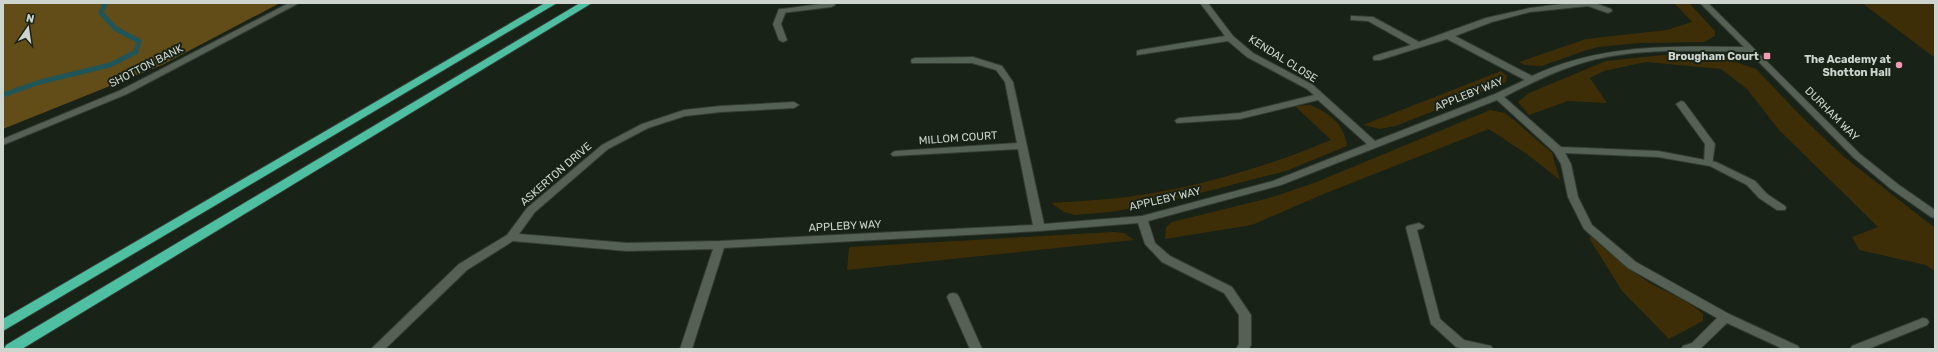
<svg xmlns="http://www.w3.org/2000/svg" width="1938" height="352" viewBox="0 0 1938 352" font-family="Rubik,sans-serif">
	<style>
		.green { fill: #3d2e08 }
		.forest { fill: #624d19 }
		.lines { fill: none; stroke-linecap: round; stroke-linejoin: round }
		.stream { stroke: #215659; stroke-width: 5 }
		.lane-casing { stroke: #343b34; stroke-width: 2 }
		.street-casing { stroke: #343b34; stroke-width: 2 }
		.highway-casing { stroke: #343b34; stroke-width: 2 }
		.lane { fill: #556155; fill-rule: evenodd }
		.street { fill: #556155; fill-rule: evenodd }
		.highway { fill: #4fbfa2; fill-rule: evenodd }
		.poi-dot { fill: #f09ab5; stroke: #182217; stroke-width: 1.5 }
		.labels { text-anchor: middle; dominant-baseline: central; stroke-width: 4; stroke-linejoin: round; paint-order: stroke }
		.poi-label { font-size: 11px; font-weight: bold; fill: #ced5ce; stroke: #182217; text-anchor: end }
		.street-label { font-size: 11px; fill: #ced5ce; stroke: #182217 }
	</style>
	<rect width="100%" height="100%" fill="#182217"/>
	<path class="green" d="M1674 3H1689L1715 31V36L1704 42 1640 43 1599 47 1587 50 1542 66 1525 65 1519 62 1586 39 1667 30 1692 22Z
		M1862 3H1935V58Z
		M1663 55H1698L1724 58 1756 69 1804 119 1843 156 1935 228V271L1926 265 1859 250 1852 237 1878 227 1779 130 1747 89 1721 69 1646 62 1604 71 1590 78 1607 103 1568 101 1529 115 1518 102 1529 93 1606 61Z
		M1501 71 1507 76 1506 82 1396 126 1380 129 1363 125Z
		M1310 105C1329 113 1344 123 1347 146L1286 171 1166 202 1110 212 1075 215 1064 212 1051 203C1076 201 1102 200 1127 197 1197 188 1266 167 1331 140L1295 106Z
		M1490 110 1505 113 1514 120 1552 153 1560 180 1528 155 1489 129 1326 193 1252 225 1165 239 1166 227 1172 222 1269 198 1314 183Z
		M1113 232 1124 233 1134 240 847 270 849 247Z
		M1592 237C1610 254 1629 270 1650 283 1668 293 1688 300 1703 314V321L1669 339 1622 291 1589 238Z"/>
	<path class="forest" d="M3 3H280L162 65 3 129Z"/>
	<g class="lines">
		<path class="stream" d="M3 95 40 82 110 65 136 52 139 41 116 29 101 13 105 3"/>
		<defs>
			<path id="lane" d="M779 9H785L786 11 781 24 787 40 783 42 779 40 773 24Z
				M1681 101 1684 102 1715 144 1712 165 1709 166 1704 163 1705 144 1676 104Z"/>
			<path id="street" d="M289 3H299L127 94 3 145V139L121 90Z
				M828 3H834L835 5 831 7 782 13 778 11 782 9Z
				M1200 3H1208L1233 36 1253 53 1313 85 1375 141 1495 94 1525 80 1447 39 1380 60H1374L1373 58 1374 56 1411 45 1368 21 1351 20V16L1373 17 1419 42 1486 18 1530 8 1570 3H1595L1611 9 1612 11 1608 13 1588 6 1530 12 1492 22 1455 36 1532 76C1600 44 1670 46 1744 47L1700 3H1708L1860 154 1899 185 1935 210V218L1931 217 1891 189 1854 158 1749 52C1694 51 1635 47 1582 63 1555 71 1529 84 1504 97L1561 147 1658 151 1716 162 1755 181 1767 194 1785 206 1786 208 1785 210H1777L1759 198 1747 185 1710 166 1658 157 1565 153 1571 164 1578 197 1592 225 1636 262 1729 314 1798 346 1800 349H1783L1727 323 1700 349H1681L1683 346 1692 343 1717 318 1628 268 1584 229 1568 197 1561 164 1554 152 1497 100 1281 185 1148 221 1155 243 1170 256 1232 287 1251 315V345L1249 349H1236L1239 344V315L1224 293 1162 262 1145 244 1138 223 1039 231 724 248 692 349H680L713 249 627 251 513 241 467 270 385 349H371L459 264 507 235 527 208 602 145 642 124 684 110 721 106 794 102 799 105 794 108 721 112 685 116 648 128 608 149 535 212 519 234 627 243 720 241 1033 225 1018 149 893 156 891 154 893 152 896 151 1017 143 1005 82 996 70 972 63H912L911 61 912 59 915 58 973 57 1002 66 1013 82 1044 224 1142 216 1273 181 1367 144 1318 100 1240 119 1177 123 1175 121 1177 119 1180 118 1240 113 1314 95 1307 89 1247 57 1228 41 1137 55V51L1140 50 1225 36Z
				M1419 223 1424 226 1423 228 1417 230 1440 319 1464 340 1491 346 1493 349H1463L1456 347 1431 324 1406 228 1407 226Z
				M953 293 957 294 959 297 982 349H970L947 297 949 294Z
				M1923 318 1927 319 1929 322 1927 325 1868 349H1850L1852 346Z"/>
			<path id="highway" d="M545 3H557L3 331V319Z
				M580 3H592L22 349H4L6 345Z"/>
		</defs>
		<use href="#lane" class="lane-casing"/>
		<use href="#street" class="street-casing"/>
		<use href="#highway" class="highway-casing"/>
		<use href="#lane" class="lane"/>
		<use href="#street" class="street"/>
		<use href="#highway" class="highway"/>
	</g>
	<g class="poi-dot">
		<rect x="1763" y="52" width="8" height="8" rx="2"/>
		<circle cx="1899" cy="65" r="4"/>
	</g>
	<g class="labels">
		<g class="poi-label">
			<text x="1759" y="56">Brougham Court</text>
			<text x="1891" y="59">The Academy at<tspan x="1891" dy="13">Shotton Hall</tspan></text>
		</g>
		<g class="street-label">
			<text transform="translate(1283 59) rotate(32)">KENDAL CLOSE</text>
			<text transform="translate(146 66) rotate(-27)">SHOTTON BANK</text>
			<text transform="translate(1469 94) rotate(-22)">APPLEBY WAY</text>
			<text transform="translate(1832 114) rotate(45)">DURHAM WAY</text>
			<text transform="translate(958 138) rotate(-4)">MILLOM COURT</text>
			<text transform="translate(556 174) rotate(-41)">ASKERTON DRIVE</text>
			<text transform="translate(1165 199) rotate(-13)">APPLEBY WAY</text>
			<text transform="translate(845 226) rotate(-3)">APPLEBY WAY</text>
		</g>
	</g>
	<rect width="1938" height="352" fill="none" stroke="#ced5ce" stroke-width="8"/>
	<g transform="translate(28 28) rotate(13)" stroke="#182217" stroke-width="3" paint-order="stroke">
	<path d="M0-3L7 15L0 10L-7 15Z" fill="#ced5ce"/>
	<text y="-6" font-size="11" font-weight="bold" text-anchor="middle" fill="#ced5ce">N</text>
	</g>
</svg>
